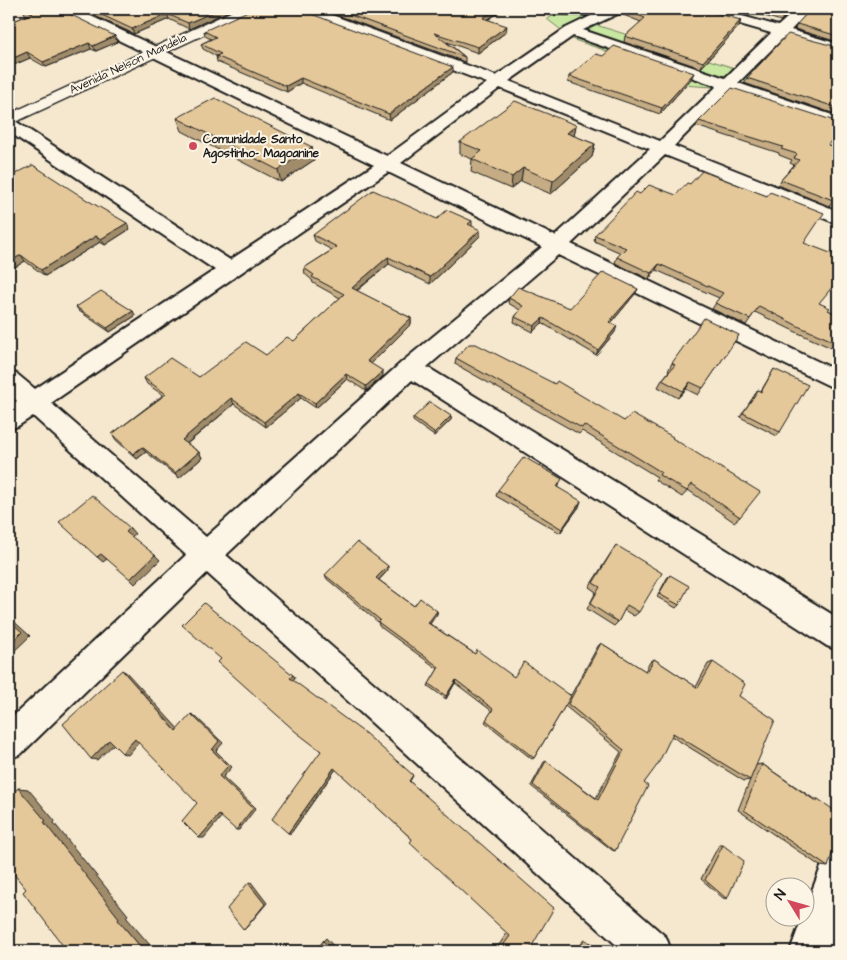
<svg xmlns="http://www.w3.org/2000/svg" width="847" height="960" viewBox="0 0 847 960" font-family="'Architects Daughter',sans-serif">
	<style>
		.green { fill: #c8e8a1; stroke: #72825e }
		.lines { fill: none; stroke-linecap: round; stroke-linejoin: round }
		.minor-casing { stroke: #1c1c1c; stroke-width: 4 }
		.tertiary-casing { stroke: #1c1c1c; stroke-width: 3 }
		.minor { fill: #fcf5e5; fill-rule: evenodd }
		.tertiary { fill: #fcf5e5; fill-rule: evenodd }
		.wall { fill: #c5ac84; stroke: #1c1c1c }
		.shaded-wall { fill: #a08c6b; stroke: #1c1c1c }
		.building { fill: #e5c899; stroke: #1c1c1c }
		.poi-dot { fill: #d1495b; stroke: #fcf5e5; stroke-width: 2 }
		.labels { text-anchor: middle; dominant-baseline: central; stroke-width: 4; stroke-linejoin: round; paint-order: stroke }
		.far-street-label { font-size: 12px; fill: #1c1c1c; stroke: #fcf5e5 }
		.far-poi-label { font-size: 12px; font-weight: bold; fill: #1c1c1c; stroke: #fcf5e5; text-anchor: start }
	</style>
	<rect width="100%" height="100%" fill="#f5e8ce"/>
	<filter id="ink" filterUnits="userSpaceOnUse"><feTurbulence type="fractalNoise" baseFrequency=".02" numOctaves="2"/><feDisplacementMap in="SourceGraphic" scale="10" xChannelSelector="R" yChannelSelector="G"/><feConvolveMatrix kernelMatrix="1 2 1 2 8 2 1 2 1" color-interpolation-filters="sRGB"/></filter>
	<g filter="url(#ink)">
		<path class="green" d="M567 9H588L602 11 599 26 741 70 838 109V128L713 87 681 85 601 49 574 40 547 19Z"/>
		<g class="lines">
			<defs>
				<path id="minor" d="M59 9H76L387 156 487 83 299 12 297 9H316L496 76 566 28 593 15 541 13 536 12 534 9H624L622 12 583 30 725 78 771 33 698 12 696 9H717L778 26 797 9H811L791 30 838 44V52L784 37 738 83 838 117V127L730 90 674 146 838 211V224L665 155 571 244 838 371V390L558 255 427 367 838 618V650L827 646 412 380 226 555 666 937 671 951H623L207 573 21 754 9 759V720L186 555 33 416 18 426 9 429V406L17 401 9 394V371L17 374 35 389 215 270 9 132V120L15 121 230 260 374 165 61 12ZM573 36 717 86 660 141 509 81ZM500 88 650 149 555 236 401 163ZM388 172 542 247 402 362 206 537 51 403Z
					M838 852V923L828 951H790L802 918H804V911L825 857Z"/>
				<path id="tertiary" d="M237 9H255L253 12 9 125V114Z"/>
			</defs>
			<use href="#minor" class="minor-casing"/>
			<use href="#tertiary" class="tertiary-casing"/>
			<use href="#minor" class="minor"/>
			<use href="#tertiary" class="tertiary"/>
		</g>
		<path class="wall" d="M23 9 115 36 117 42 96 51 91 49 46 67 30 58 9 67V23L28 15 25 14Z
			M80 9H233L189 29 169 19 134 34Z
			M321 9H504L488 20 506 32 478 53 447 42 465 57V62Z
			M623 9 741 20 739 26 701 68 624 42 625 36 641 22 621 14Z
			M723 9H794L781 21 751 12 748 16Z
			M838 9V42L795 29 797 24Z
			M204 31 453 72 390 120 301 83 287 92 217 62 216 56 203 49 201 44 211 39 205 36Z
			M838 47V115L744 83 747 78Z
			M569 76 691 79 660 114 568 82Z
			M177 118 312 147 314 160 281 182 182 131Z
			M699 121 829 145 838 195 829 206 778 185 781 180 794 165 790 163 792 160 779 155V153L696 126Z
			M576 125 574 136 595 144 592 157 551 194 521 181 511 189 471 172 472 159 460 154V142Z
			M9 177 130 229 105 245 100 242 45 276 25 261 12 269 9 267Z
			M640 194 804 243 819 303 828 310 838 315V351L796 332 755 312 746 325 712 309 719 298 656 270 649 279 615 263 617 257 621 253 594 241 595 235Z
			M437 219 472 221V226L480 236 430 284 389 264 357 291 411 318V324L371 364 383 376 366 391 347 379 316 408 301 398 266 427 234 404 187 444 199 452 202 458 179 478 146 452 137 459 116 440 112 434 163 395 147 384 144 378 199 377 266 355 294 341 340 298 313 283 312 280 305 274 304 268 332 250 315 241 313 235Z
			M638 289 635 294 611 323 615 332 596 355 542 323 533 332 514 322 515 317 520 310 508 303 509 298 570 308Z
			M76 307 133 311 135 316 110 332 79 311Z
			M739 335 698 395 686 389 678 398 658 387 662 380 669 371H668L672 363Z
			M456 358 624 421 740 517 734 522 688 490 682 497 655 480 657 477 582 431 579 434 455 364Z
			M774 369 780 432 777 436 740 417 758 390 761 391Z
			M451 416V420L434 436 413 421V418Z
			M838 464V480L832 477Z
			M560 484 558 488 579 507 560 533 496 496 498 490Z
			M616 545 639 612 634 616 624 610 618 622 614 626 587 609 596 592 589 587Z
			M388 570 379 580 414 606 437 611V614L430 624 475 654 514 677 571 695 598 646 601 643 645 671 650 662 654 659 696 687 708 664 713 662 739 696 756 765 762 764 814 799H818L828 867 820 866 738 810 750 780 744 781 671 736 644 783 615 851 612 850 531 786 544 762 546 761 596 798 621 752 565 706 534 758 532 759 485 722 492 711 455 683 446 699 428 686 429 684 438 669 379 626 378 622 327 579 325 575Z
			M670 575 679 605 676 608 657 597 667 578Z
			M221 659 293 675 295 678 293 681 413 776 410 781 529 951H495L507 933 412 839 336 769 291 833H288L321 751Z
			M719 845H723L727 899 723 898 701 879Z
			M584 939 589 942 599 951H578Z"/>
		<path class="shaded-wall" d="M220 9H233L189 29 188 23Z
			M496 9H504L482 23 483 18Z
			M791 9H794L781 21 784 15Z
			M167 14 169 19 134 34 132 29Z
			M741 20 739 26 701 68 703 62Z
			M507 26 506 32 478 53V47Z
			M115 36 117 42 96 51 93 46Z
			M89 43 91 49 46 67 43 62Z
			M27 52 30 58 9 67V60Z
			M453 67V72L390 120 389 114Z
			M694 73 691 79 660 114 662 108Z
			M301 78V83L287 92 286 86Z
			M576 125 574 137 567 133Z
			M595 144 592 157 551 194 553 181Z
			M312 147 314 160 281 182 278 170Z
			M523 168 521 181 511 189 512 177Z
			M127 223 130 229 105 245 101 239Z
			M480 230V236L430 284V277Z
			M96 236 100 242 45 276 41 270Z
			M21 255 25 261 12 269 9 265V262Z
			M388 257 389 264 352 294V288Z
			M659 264 656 270 649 279 651 273Z
			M638 289 635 294 607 328 609 322Z
			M133 311 135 316 110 332 107 328Z
			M411 318V324L368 367 367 361Z
			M543 318 542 323 533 332 534 326Z
			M617 326 615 332 596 355 598 350Z
			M383 371V376L366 391V386Z
			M346 374 347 379 316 408 315 403Z
			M690 382 686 389 678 398 683 391Z
			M299 393 301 398 266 427 264 422Z
			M231 398 234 404 185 445 182 440Z
			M451 416V420L434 436V433Z
			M142 447 146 452 137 459 133 454Z
			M199 452 202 458 179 478 175 473Z
			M9 496 12 499 9 501Z
			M581 501 579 507 560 533 562 529Z
			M130 528 135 534 131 537 126 532Z
			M101 554 107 559 103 562 97 557Z
			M155 555 160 560 135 584 130 579Z
			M388 566V570L377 582 376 578Z
			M437 611V614L428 626V623Z
			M9 617 30 636 9 656Z
			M122 670 127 673 181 732 176 731Z
			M293 675 295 678 292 681 290 678Z
			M456 680 455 683 446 699V696Z
			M191 714 195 716 223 743 216 751 232 767 223 777 256 808 239 830H236L219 776 212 750Z
			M135 739 140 741 128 755 122 753Z
			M109 740 116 742 97 760 91 759Z
			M334 768 336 769 291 833H288Z
			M18 788 28 789 55 821 54 823 128 915 126 917 155 951H144L118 920Z
			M219 815H223L204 838H199Z
			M251 882 267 903 246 928 244 930 248 883Z
			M326 938 338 951H333L323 941Z"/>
		<path class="building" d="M24 9H59L115 36 93 46 89 43 43 62 27 52 9 60V23L33 13Z
			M89 9H220L188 23 167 14 132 29Z
			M252 9H298L453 67 389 114 301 78 286 86 216 56 221 54 201 44 216 37 204 31Z
			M334 9H496L483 18 507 26 478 47 434 33 465 57Z
			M623 9H700L741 20 703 62 625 36 645 18Z
			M761 9H791L784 15Z
			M811 9H838V36L797 24Z
			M788 34 838 47V108L747 78Z
			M614 46 694 73 662 108 569 76 596 54 603 56Z
			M732 88 838 122V131L828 145 838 148V194L833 200 781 180 799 160 794 158 797 154 781 149 783 147 699 121Z
			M215 98 312 147 278 170 177 118Z
			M515 101 576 125 567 133 595 144 553 181 523 168 512 177 472 159 482 151 460 142Z
			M33 165 87 200 127 223 101 239 96 236 41 270 21 255 9 262V177Z
			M702 171 767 196 770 192 824 213 804 243 838 256V280L819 303 830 308 828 310 838 315V343L800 327 759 306 750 319 715 303 723 293 659 264 651 273 617 257 626 248 595 235 636 192 640 194 649 185 676 195 687 183 690 184Z
			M373 190 437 219 447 210 472 221 468 224 480 230 430 277 388 257 352 288 411 318 367 361 383 371 366 386 346 374 315 403 299 393 264 422 231 398 182 440 199 452 175 473 142 447 133 454 112 434 166 394 144 378 170 358 199 377 246 342 266 355 287 337 294 341 344 294 312 277 314 275 304 268 337 247 313 235Z
			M603 272 638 289 609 322 617 326 598 350 543 318 534 326 515 317 523 306 509 298 518 287 570 308Z
			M101 291 133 311 107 328 76 307Z
			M704 318 739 335 703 388 690 382 683 391 662 380 675 365 672 363Z
			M469 344H476L555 384 557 381 624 421 632 414 673 437 672 438 760 492 740 517 692 484 687 491 659 475 661 472 584 425 582 428 456 358Z
			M774 369 808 385 780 432 743 413 758 390 761 392Z
			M430 402 451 416 434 433 413 418Z
			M524 457 562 479 557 487 581 501 562 529 498 490Z
			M92 495 130 528 126 532 155 555 130 579 101 554 97 557 59 522Z
			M357 542 388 566 376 578 414 606 420 598 437 611 428 623 475 654 477 650 514 677 524 662 571 696 534 758 486 720 493 709 456 680 446 696 429 684 439 667 378 622 380 620 325 575Z
			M616 545 662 573 639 612 627 605 618 622 590 604 600 587 593 583Z
			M670 575 689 586 679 605 659 594Z
			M204 603 293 675 290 678 366 734 413 775 409 781 554 908 529 951H499L510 936 410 843 412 839 334 768 288 833 272 819 321 751 296 732 218 662 221 659 182 625Z
			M9 620 22 632 9 645Z
			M601 643 647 672 654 659 698 688 713 662 745 684 739 696 775 720 750 780 673 733 658 764 644 783 648 786 615 851 533 785 546 761 598 800 624 750 568 704Z
			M122 670 176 731 191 714 219 741 212 750 228 766 219 776 253 808 236 830 219 815 199 838 182 821 197 803 135 739 122 753 109 740 91 759 63 724Z
			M762 764 817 802 818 799 838 813V835L828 867 744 810Z
			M18 788 46 821 44 822 119 918 118 920 144 951H67L23 892 26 889 9 868V798Z
			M723 845 744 861 727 899 705 880Z
			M248 883 265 904 244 930 227 909Z
			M323 941 333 951H316Z
			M589 942 599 951H585Z"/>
	</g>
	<circle class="poi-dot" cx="193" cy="146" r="5"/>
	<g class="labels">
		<g class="far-street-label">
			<text transform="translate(128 64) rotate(-25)">Avenida Nelson Mandela</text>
		</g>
		<g class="far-poi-label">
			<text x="203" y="139">Comunidade Santo<tspan x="203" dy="14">Agostinho- Magoanine</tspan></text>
		</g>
	</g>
	<rect width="847" height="960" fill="none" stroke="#fcf5e5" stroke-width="30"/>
	<rect x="15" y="15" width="817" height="930" fill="none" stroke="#1c1c1c" stroke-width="2" filter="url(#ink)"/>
	<g transform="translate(790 902) rotate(307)"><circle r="24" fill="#fcf5e5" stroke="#a29e95"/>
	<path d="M0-4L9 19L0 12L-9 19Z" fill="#d1495b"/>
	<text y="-8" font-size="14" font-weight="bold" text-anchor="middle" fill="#1c1c1c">N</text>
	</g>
</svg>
